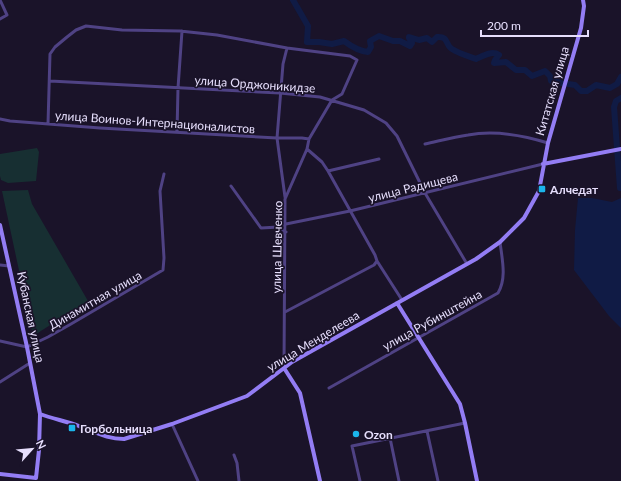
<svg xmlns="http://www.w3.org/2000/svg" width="621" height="481" viewBox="0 0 621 481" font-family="Lato,sans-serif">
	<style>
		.green { fill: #172f32 }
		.water { fill: #101b45 }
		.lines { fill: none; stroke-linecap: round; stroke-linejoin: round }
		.river { stroke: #101b45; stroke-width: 6 }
		.street { stroke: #4f4284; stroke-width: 3 }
		.secondary { stroke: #937df4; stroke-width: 4 }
		.poi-dot { fill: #1bb5eb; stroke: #1a1329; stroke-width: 1.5 }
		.labels { text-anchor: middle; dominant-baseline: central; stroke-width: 3.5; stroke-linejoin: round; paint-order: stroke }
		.street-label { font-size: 12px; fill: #e6defc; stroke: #1a1329 }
		.poi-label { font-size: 12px; font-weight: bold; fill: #e6defc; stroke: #1a1329; text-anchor: start }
	</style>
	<rect width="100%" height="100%" fill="#1a1329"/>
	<path class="green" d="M37 148 39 152 36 181 8 183 1 180 0 176V154Z
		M28 190 32 204 88 301 33 336 2 191Z"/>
	<path class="water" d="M578 198H592L612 202 621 198V328L609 316 574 270 575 230Z"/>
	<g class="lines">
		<path class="river" d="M293 0 308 26 307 42H319L332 44 344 41C352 47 359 51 368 52L371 47 370 41 379 36 393 41H400L410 46 412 43 409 38V37L419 40 427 38 432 42 437 37C449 36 445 45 452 49 460 54 468 56 476 59 483 56 492 50 499 55L495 60 494 63 506 62 516 70H525L532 76 545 71 550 76 551 81 562 83
			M568 84 575 85 581 91H587L596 85 610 88 617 84 621 77
			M620 188 614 107 616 101 621 98"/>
		<path class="street" d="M0 19 7 15 0 0
			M50 81 280 93 320 97 364 110 386 123 397 136 425 193 467 264
			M0 119 10 121 100 128 277 138H302L309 139
			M48 124 50 54 55 47 67 37 76 30 86 26 122 30 180 31 217 35 287 48 350 56 357 60 342 94 332 100 309 139 307 149 285 199 284 368
			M177 132 178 88 182 31
			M425 144C439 141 453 137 468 135 495 130 522 135 548 143
			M307 149 322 162 328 171 375 255 377 261 402 300
			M328 171 379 159
			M231 186 261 228 279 227 286 232
			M285 197 277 138 283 64 287 48
			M286 224 350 211 543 164
			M0 265 9 266
			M285 312 374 265 377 261
			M0 341 27 347 48 337 71 324 163 270 164 258 160 191 164 174
			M0 382 30 363
			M329 388 498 293C507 278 502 259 500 242
			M172 424 198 481
			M427 431 438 481
			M390 438 399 481
			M234 455 237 463 239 481
			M360 481 352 446 465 423"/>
		<path class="secondary" d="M543 164 621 149
			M0 225 27 347 40 414 39 450 36 478 0 474
			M397 303 460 404 465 423 477 481
			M284 368 300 393 320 481
			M40 414C53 419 66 421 79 426 96 432 106 439 124 439L172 424 247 396 292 362 476 259 500 242 524 218 539 191 548 143 581 28 584 6 583 0"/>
	</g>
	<g class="poi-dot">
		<rect x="538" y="185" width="8" height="8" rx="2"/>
		<rect x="68" y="424" width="8" height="8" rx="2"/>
		<circle cx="356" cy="434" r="4"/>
	</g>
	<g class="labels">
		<g class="street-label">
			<text transform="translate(255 84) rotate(4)">улица Орджоникидзе</text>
			<text transform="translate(552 91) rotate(-74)">Китатская улица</text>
			<text transform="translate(155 122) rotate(4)">улица Воинов-Интернационалистов</text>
			<text transform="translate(413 187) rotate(-14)">улица Радищева</text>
			<text transform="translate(277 247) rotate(-89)">улица Шевченко</text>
			<text transform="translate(95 300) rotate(-30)">Динамитная улица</text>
			<text transform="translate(31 317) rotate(78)">Кубанская улица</text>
			<text transform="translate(432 320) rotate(-29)">улица Рубинштейна</text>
			<text transform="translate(313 341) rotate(-31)">улица Менделеева</text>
		</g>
		<g class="poi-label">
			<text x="550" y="189">Алчедат</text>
			<text x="80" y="428">Горбольница</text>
			<text x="364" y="434">Ozon</text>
		</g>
	</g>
	<g transform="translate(32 449) rotate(63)" stroke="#1a1329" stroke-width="3" paint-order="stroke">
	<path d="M0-3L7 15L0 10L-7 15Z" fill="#e6defc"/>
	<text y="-6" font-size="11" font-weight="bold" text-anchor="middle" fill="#e6defc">N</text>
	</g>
	<path d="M481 30v6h107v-6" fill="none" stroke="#e6defc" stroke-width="2"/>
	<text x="487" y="30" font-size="12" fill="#e6defc" stroke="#1a1329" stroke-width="3" paint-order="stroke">200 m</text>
</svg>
